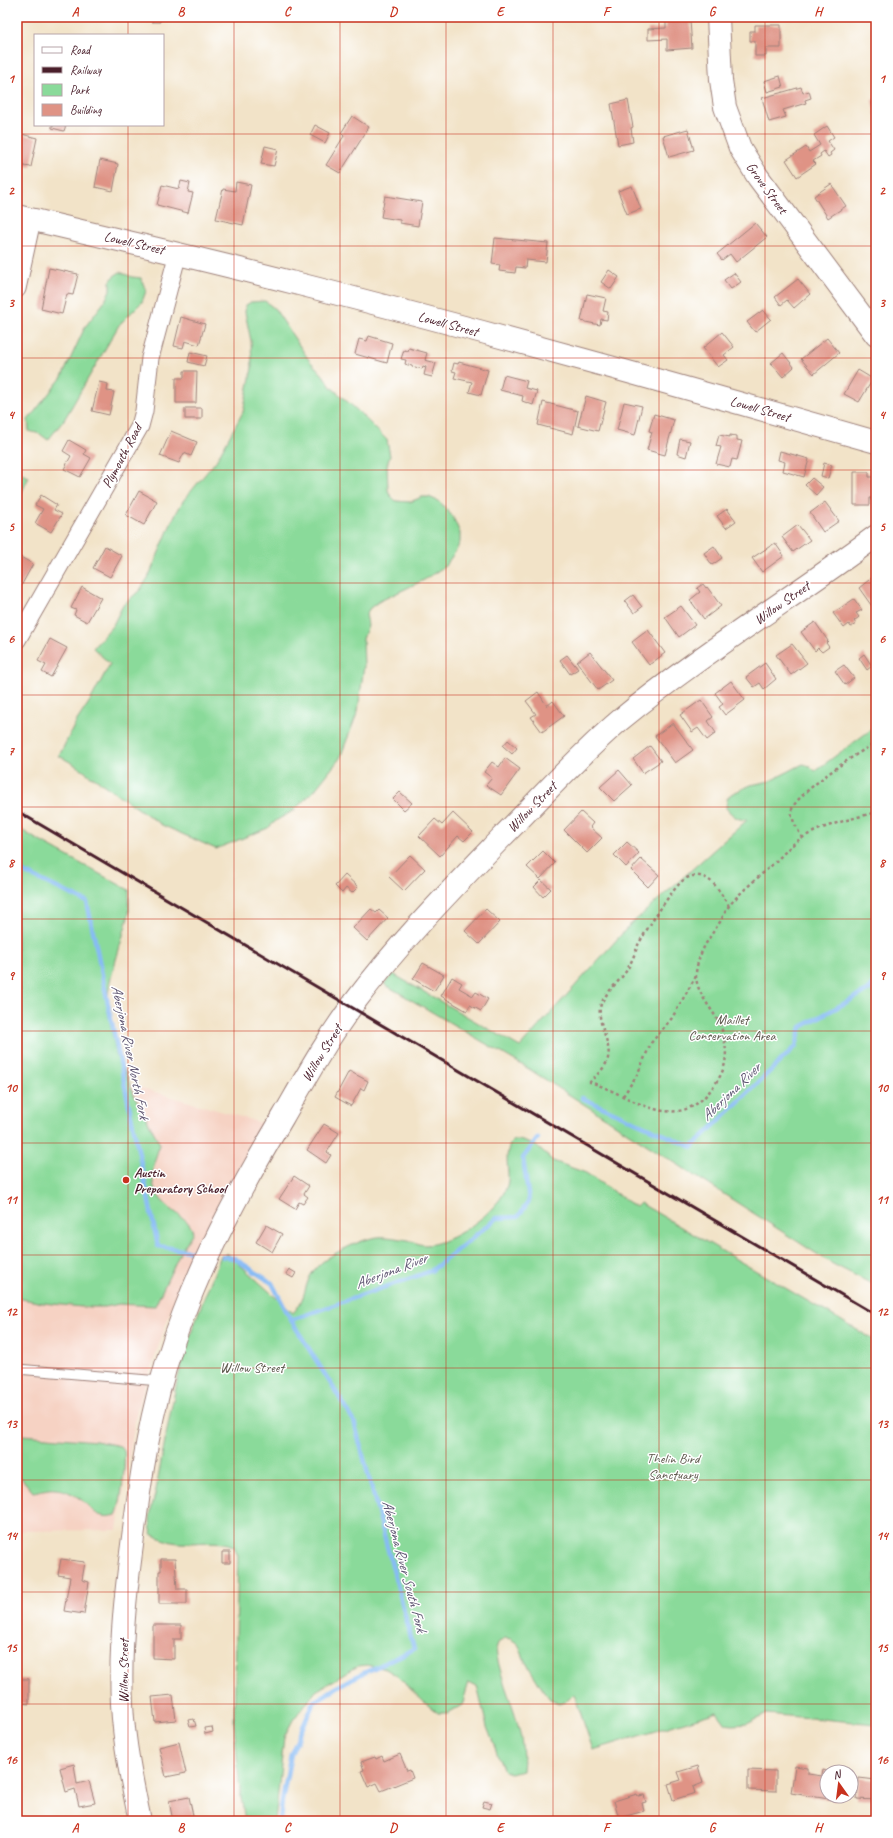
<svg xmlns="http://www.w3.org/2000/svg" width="893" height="1838" viewBox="0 0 893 1838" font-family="Caveat,sans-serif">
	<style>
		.built { fill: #f6d2c3 }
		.green { fill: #8ada9a; stroke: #6a7c62 }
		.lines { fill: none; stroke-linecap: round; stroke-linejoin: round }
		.stream { stroke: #87bbf5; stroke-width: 4.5 }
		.building { fill: #df9385 }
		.lane-casing { stroke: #9e817a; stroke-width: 11 }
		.street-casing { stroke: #9e817a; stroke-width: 19 }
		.secondary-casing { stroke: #9e817a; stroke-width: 24 }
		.path { stroke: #9e817a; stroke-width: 2.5; stroke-dasharray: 3 3; stroke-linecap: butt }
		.lane { stroke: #fff; stroke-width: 9 }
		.street { stroke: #fff; stroke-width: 17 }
		.secondary { stroke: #fff; stroke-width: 22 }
		.rail { stroke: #4a1f2b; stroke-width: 3 }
		.grid { fill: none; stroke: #c8321e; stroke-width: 1; stroke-opacity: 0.55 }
		.poi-dot { fill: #c8321e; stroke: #fff; stroke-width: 1.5 }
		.labels { text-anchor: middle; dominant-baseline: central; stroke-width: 3; stroke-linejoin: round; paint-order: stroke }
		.street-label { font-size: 14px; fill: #4a1f2b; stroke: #fff }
		.park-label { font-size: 14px; fill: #5d574c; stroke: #fff }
		.poi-label { font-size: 14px; font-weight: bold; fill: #4a1f2b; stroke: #fff; text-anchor: start }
		.water-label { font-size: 15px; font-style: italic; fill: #5f5672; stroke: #fff }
		.neatline { fill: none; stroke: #c8321e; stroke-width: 1.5 }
		.grid-label { font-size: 13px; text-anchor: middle; font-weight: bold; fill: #c8321e }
	</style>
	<rect width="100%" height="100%" fill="#fff"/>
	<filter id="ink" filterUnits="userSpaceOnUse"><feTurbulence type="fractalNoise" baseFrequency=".025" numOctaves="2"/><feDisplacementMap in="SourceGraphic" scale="8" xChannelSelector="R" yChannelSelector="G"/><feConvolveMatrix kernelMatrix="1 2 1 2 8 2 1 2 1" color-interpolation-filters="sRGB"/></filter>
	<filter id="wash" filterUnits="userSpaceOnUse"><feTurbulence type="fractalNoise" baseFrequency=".012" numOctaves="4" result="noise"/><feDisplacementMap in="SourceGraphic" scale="16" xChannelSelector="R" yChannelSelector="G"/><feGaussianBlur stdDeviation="0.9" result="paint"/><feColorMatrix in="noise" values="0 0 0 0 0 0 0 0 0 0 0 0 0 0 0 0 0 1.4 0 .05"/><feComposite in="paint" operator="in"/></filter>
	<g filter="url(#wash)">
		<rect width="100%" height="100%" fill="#f2e3c8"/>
		<path class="built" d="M17 848 92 945 107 1078 265 1124 184 1271 137 1409 117 1530 17 1531Z"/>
		<path class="green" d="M120 272 132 277 141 278 146 291 142 302 119 325 64 420 48 440 40 434 29 431 28 420 62 377 85 327 105 301 110 290V282L114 276Z
			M265 301 275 309 309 360 323 375 331 387 358 411 387 440 390 456 387 465 388 490 390 495 396 501 410 502 422 497H429L440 502 453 517 460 533V542L456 551 445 566 424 580 380 601 370 608 366 614 368 625 363 639 364 666 358 711 340 758 314 791 293 811 277 820 268 828 216 849 162 825 72 763 59 756 76 722 90 701 110 664 93 648 113 625 123 605 140 590 148 578 173 519 183 501 216 461 243 412 252 368 251 341 245 312 246 305 251 302Z
			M17 472 29 477 17 502Z
			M876 726V1286L831 1263 529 1069 384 984 393 974 520 1047 629 926 747 820C737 820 733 816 726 808L727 799 731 794 751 785 770 781 803 764 810 766 815 771Z
			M17 827 36 839 129 890V914L110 981 108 994V1011L117 1058 124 1069 134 1095 160 1144C150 1174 146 1191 175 1212 183 1218 190 1222 193 1232L180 1253 155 1306 119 1304 105 1307H82L43 1303 17 1298Z
			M513 1140H519L535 1145 553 1161 586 1173 636 1207 640 1203 876 1341V1724L767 1714 747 1724 732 1725 726 1724 717 1712 593 1750 574 1694 568 1700 560 1703 550 1699 543 1690 525 1661 518 1644 511 1639 505 1638 498 1643 496 1649C501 1690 528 1728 522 1770L511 1773 504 1771 487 1727 477 1686 469 1682 462 1705 448 1713H438L424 1702 397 1676 386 1669 367 1665 358 1666 316 1691 293 1720 284 1737 275 1821H245L240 1791 234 1723 238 1556 234 1546C217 1539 197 1544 178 1543 168 1542 160 1538 152 1534 148 1520 151 1508 155 1495 163 1452 170 1409 181 1366 191 1328 207 1292 221 1255L225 1256 227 1253 293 1313C311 1294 300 1278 325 1260 336 1252 364 1238 378 1237 385 1236 400 1239 408 1240 413 1241 419 1245 425 1245 447 1245 482 1221 495 1205 501 1199 507 1189 508 1181 509 1166 503 1153 513 1140Z
			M22 1435 96 1441 120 1446C121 1447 123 1449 124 1451 126 1459 121 1508 116 1515 95 1521 92 1507 79 1498 72 1493 62 1489 55 1489 48 1488 40 1491 33 1492L17 1473V1440Z"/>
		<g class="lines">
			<path class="stream" d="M17 869 87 902 158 1246 195 1252
				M582 1098 692 1147 796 1046 801 1027 869 990 876 982
				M223 1257 234 1258 272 1283 291 1320 354 1421 414 1649 347 1681 314 1702 291 1754 282 1801 280 1821
				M291 1320 431 1271 497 1218 518 1217 529 1201 523 1158 538 1138"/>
		</g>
		<g id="blocks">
			<path class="building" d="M152 17H160V22H152Z
				M690 20 692 48 667 50V39L648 40V29L666 28V21Z
				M755 25H781V48H766V56H755V41H750V31H755Z
				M780 76 783 87 767 92 764 81Z
				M801 87 803 93 809 91 811 98 805 100 806 103 783 110 786 117 769 122 762 98Z
				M876 99V115H875L872 100Z
				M628 100 633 127 631 128 633 142 618 145 611 104Z
				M352 116 369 127 340 173 326 165 344 136 341 133Z
				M52 125H66L64 131 52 128Z
				M315 125 330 133 325 143 310 135Z
				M827 126 834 137 828 141 834 150 830 153 831 155 828 157 824 151 820 154 821 156 813 161 816 164 797 177 786 160 806 147 809 152 820 145 814 135Z
				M688 129 694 150 669 157 663 136Z
				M17 133 37 138 31 167 17 165Z
				M265 146 278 149 274 166 261 164Z
				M100 160 118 164 113 191 95 187Z
				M181 181 190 183 188 192 193 193 188 213 157 205 162 185 179 189Z
				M236 182 251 185 243 225 216 219 223 189 235 191Z
				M831 184 846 206 828 218 814 196Z
				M632 186 641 209 627 214 618 191Z
				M385 196 422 202 418 226 400 223V220L381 217Z
				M755 223 767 237 736 262 730 254 722 260 717 254Z
				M495 238 548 243 546 262 526 260 525 268 516 267 515 273 499 271 500 265 492 264Z
				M49 268 78 274 73 295 67 294 62 314 41 309Z
				M609 270 619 277 611 289 601 282Z
				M734 273 741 282 731 289 724 280Z
				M798 279 810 294 794 308 787 300 781 305 775 297Z
				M587 294 606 298 603 311 608 312 607 320 601 319 600 325 581 321Z
				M763 310 771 319 755 332 747 322Z
				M181 317 205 324 199 345 185 341 183 348 174 346Z
				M722 332 734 347 724 355 728 360 718 367 703 348Z
				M369 336 392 343 387 363 355 354 359 339 367 341Z
				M827 338 839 353 814 374 801 359Z
				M409 348 427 353 425 360 436 363 432 377 424 375 426 367 423 366 422 369 405 364 406 360 401 359 404 350 408 351Z
				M190 352 207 356 204 366 188 362Z
				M783 353 794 367 783 377 771 363Z
				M459 362 488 370 481 395 469 392 472 382 454 378 456 372 452 371 454 363 458 364Z
				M858 370 873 379 859 402 844 394Z
				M184 371H197L196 403H176V378H184Z
				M504 375 527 381 525 388 537 391 533 405 522 401 523 396 500 390Z
				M99 382 108 384 107 391 114 392 109 415 92 411Z
				M586 396 606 402 598 431 578 426Z
				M543 402 578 411 573 434 538 425Z
				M624 402 642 406 635 435 617 430Z
				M185 408H202V419H185Z
				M654 414 674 420 665 455 647 450 652 432 649 431Z
				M171 431 197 442 191 456 184 453 179 463 160 456Z
				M719 435 730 437V435L737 436V440L742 441 737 460 732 459 730 467 716 464 721 447 716 446Z
				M680 439 690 441 686 457 677 454Z
				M69 440 86 450 84 454 91 458 80 477 64 469 71 456 63 451Z
				M780 451 809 459 804 477 783 471 785 462 778 460Z
				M824 463 832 465 828 478 821 476Z
				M854 472H869V477H876V498H870V505H854Z
				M812 478 823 487 816 495 805 485Z
				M139 491 157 501 144 525 126 515Z
				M41 495 57 505 54 510 62 514 51 532 35 523 43 509 35 505Z
				M825 502 839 521 823 532 810 513Z
				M727 509 736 521 726 528 717 516Z
				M798 525 810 540 793 552 782 537Z
				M775 543 784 556 762 572 752 558Z
				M105 546 122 556 110 577 93 568Z
				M714 546 722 558 712 565 704 553Z
				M17 555 33 564 21 586 17 584Z
				M874 576 876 579V612L859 588Z
				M703 584 706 588 707 587 721 606 704 619 690 600 700 592 697 588Z
				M82 587 101 598 87 622 74 615 76 610 71 608Z
				M633 595 642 607 634 613 625 601Z
				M854 599 862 610 856 613 859 617 854 621 856 624 851 627 849 624 844 628 833 613Z
				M681 606 695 625 679 637 665 617Z
				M815 622 828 641 826 643 829 647 822 652 818 648 815 651 801 632Z
				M648 630 665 653 649 665 632 642Z
				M50 639 67 648 51 677 42 672 46 665 38 661Z
				M792 644 807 663 791 675 776 655Z
				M590 652 612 680 598 690 577 662Z
				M864 654 872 666 867 670 859 658Z
				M567 655 578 669 570 674 560 660Z
				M765 663 776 679 764 689 760 683 754 687 746 677Z
				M844 665 854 678 845 685 835 671Z
				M731 681 745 700 725 715 719 707 723 704 715 693Z
				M538 692 547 706 553 701 564 716 542 732 531 717 536 714 526 701Z
				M701 700 713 717 708 721 716 733 707 740 698 728 692 732 680 715Z
				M673 723 693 750 675 763 655 736Z
				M508 740 517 748 512 754 503 746Z
				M650 746 661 761 643 773 633 759Z
				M505 758 520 769 501 795 486 785 492 778 484 772 492 762 499 767Z
				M619 770 632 785 614 801 600 787Z
				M400 792 412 803 404 810 393 799Z
				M581 812 593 823 590 827 602 838 587 853 564 830Z
				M453 813 473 832 464 841 458 836 440 856 419 836 435 819 442 825Z
				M627 842 639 853 626 867 614 855Z
				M543 851 555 863 540 879 527 867Z
				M410 855 425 869 404 891 389 877Z
				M641 859 659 875 648 887 631 870Z
				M345 875 358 887 352 893 346 888 342 893 335 886Z
				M541 880 551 889 543 897 534 887Z
				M371 909 376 913 379 910 388 918 367 941 353 928Z
				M486 909 500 922 479 944 465 931Z
				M423 963 444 975 434 991 413 979Z
				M452 977 462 983 459 988 473 996 476 992 488 999 481 1011 470 1005 467 1011 441 996Z
				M349 1071 368 1081 364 1090 361 1088 351 1106 335 1097Z
				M324 1124 339 1133 327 1152 331 1155 326 1163 307 1150Z
				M294 1176 309 1186 304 1194 308 1197 303 1204 299 1202 295 1209 279 1199Z
				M266 1225 282 1234 272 1252 256 1242Z
				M289 1269 296 1273 293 1278 286 1274Z
				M222 1552H230V1563H222Z
				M61 1559 85 1562 82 1580 89 1582 84 1614 64 1611 70 1577 58 1575Z
				M161 1559H175L177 1589H187V1604H159V1571H161Z
				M153 1625H181V1639H174V1659L153 1658Z
				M17 1679H29V1704L17 1703Z
				M173 1695 176 1720 155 1722 152 1697Z
				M194 1719 196 1726 190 1727 188 1720Z
				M212 1727 213 1732 205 1734 204 1728Z
				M179 1742 186 1773 166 1777 159 1747Z
				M400 1754 407 1771 410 1770 413 1778 381 1791 377 1783 368 1787 361 1771 364 1770 361 1762 375 1757 376 1759 382 1756 384 1761Z
				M74 1764 77 1784 89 1781 95 1803 79 1806 75 1789 66 1792 60 1768Z
				M698 1766 703 1783 693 1787 695 1793 673 1800 668 1784 681 1780 678 1772Z
				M795 1766 808 1768V1774L822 1776 823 1770 827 1771V1796H835V1800L791 1793Z
				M748 1770 776 1771V1791L748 1790Z
				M859 1778 876 1780V1800L857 1799Z
				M637 1794 638 1796 644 1795 646 1802 642 1803 644 1811 619 1818 614 1801Z
				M189 1797 194 1820 173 1821 169 1801Z
				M484 1801 492 1803 490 1809 482 1807Z
				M583 1818V1820L589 1818V1821H574Z"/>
		</g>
	</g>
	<g filter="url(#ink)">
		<use href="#blocks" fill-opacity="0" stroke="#9e817a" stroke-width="1"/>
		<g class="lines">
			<defs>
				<path id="lane" d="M17 1369 160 1381"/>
				<path id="street" d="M17 289 32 220
					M17 640 140 426 144 411 150 358 178 253"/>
				<path id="secondary" d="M718 17 721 80 725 107 740 148 758 177 876 335
					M17 216C110 238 203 259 295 283 489 332 683 387 876 442
					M140 1821C132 1782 124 1743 122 1704 119 1643 127 1582 135 1522 144 1451 157 1382 183 1315 209 1246 245 1181 283 1117 305 1079 327 1039 354 1003 398 944 450 891 501 838 540 799 577 757 619 721 700 654 791 599 876 536"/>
			</defs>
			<use href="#lane" class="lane-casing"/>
			<use href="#street" class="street-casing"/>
			<use href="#secondary" class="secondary-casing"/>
			<path class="path" d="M802 838C798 829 790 819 792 809 797 793 859 751 876 743
				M729 906C721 895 715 879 700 876 695 875 690 876 685 879 674 885 645 932 638 945 635 953 632 961 628 968 621 981 607 990 601 1004 595 1022 612 1042 608 1058 606 1068 596 1075 590 1082 635 1097 678 1139 715 1084 728 1067 728 1051 722 1030 716 1011 695 995 696 973 698 953 709 938 720 922 723 917 725 911 729 906 741 891 758 878 773 864 782 856 791 844 802 838 823 825 852 819 876 812
				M623 1096 637 1075 651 1043 672 1018 696 976"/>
			<use href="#lane" class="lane"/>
			<use href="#street" class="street"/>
			<use href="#secondary" class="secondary"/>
			<path class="rail" d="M17 811 876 1315"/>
		</g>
	</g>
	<path class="grid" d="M128 17V35M234 17V1821M340 17V1821M446 17V1821M553 17V1821M659 17V1821M765 17V1821M128 125V1821M17 134H876M17 246H876M17 358H876M17 470H876M17 583H876M17 695H876M17 807H876M17 919H876M17 1031H876M17 1143H876M17 1255H876M17 1368H876M17 1480H876M17 1592H876M17 1704H876"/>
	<circle class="poi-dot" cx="126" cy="1180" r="4"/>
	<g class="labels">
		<g class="street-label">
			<text transform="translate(767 188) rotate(54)">Grove Street</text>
			<text transform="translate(134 243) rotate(13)">Lowell Street</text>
			<text transform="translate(448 324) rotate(15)">Lowell Street</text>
			<text transform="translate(760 409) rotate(16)">Lowell Street</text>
			<text transform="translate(122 456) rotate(-62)">Plymouth Road</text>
			<text transform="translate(782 603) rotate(-35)">Willow Street</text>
			<text transform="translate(532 807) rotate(-46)">Willow Street</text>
			<text transform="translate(322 1053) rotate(-58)">Willow Street</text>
			<text transform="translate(123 1671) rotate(-90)">Willow Street</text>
		</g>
		<g class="park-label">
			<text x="732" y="1019">Maillet<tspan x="732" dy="16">Conservation Area</tspan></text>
			<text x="252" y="1367">Willow Street</text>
			<text x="673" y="1458">Thelin Bird<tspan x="673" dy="16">Sanctuary</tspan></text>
		</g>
		<g class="poi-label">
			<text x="134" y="1172">Austin<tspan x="134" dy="16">Preparatory School</tspan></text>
		</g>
		<g class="water-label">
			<text transform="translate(130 1052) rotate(78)">Aberjona River North Fork</text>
			<text transform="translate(731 1092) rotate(-44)">Aberjona River</text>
			<text transform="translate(391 1271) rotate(-21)">Aberjona River</text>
			<text transform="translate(404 1566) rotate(75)">Aberjona River South Fork</text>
		</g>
	</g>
	<rect width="893" height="1838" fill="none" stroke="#fff" stroke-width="44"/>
	<rect x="34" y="34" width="130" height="92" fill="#ffffff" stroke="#b7a5aa"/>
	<rect x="42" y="47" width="20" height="6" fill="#ffffff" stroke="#b7a5aa"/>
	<text x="70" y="54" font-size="12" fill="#4a1f2b">Road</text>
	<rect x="42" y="67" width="20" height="6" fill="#4a1f2b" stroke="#b7a5aa"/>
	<text x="70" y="74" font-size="12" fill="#4a1f2b">Railway</text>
	<rect x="42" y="84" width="20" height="12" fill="#8ada9a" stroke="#b7a5aa"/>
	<text x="70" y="94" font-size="12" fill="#4a1f2b">Park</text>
	<rect x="42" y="104" width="20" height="12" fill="#df9385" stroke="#b7a5aa"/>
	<text x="70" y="114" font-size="12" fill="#4a1f2b">Building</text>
	<g transform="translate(839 1784) rotate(346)"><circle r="19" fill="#ffffff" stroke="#b7a5aa"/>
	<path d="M0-3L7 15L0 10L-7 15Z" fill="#c8321e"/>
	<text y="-6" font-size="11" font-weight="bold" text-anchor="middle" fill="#4a1f2b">N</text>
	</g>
	<rect x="22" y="22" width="849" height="1794" class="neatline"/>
	<g class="grid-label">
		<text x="75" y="16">A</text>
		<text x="181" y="16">B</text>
		<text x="287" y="16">C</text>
		<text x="393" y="16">D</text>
		<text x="500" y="16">E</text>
		<text x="606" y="16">F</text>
		<text x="712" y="16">G</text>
		<text x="818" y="16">H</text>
		<text x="11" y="83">1</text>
		<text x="882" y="83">1</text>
		<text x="11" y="195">2</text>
		<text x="882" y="195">2</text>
		<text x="11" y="307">3</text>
		<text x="882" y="307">3</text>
		<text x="11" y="419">4</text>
		<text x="882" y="419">4</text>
		<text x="11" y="531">5</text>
		<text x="882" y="531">5</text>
		<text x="11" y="643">6</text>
		<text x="882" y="643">6</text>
		<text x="11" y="755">7</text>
		<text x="882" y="755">7</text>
		<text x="11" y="867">8</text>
		<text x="882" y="867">8</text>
		<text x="11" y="980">9</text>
		<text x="882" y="980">9</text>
		<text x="11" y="1092">10</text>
		<text x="882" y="1092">10</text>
		<text x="11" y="1204">11</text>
		<text x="882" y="1204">11</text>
		<text x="11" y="1316">12</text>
		<text x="882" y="1316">12</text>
		<text x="11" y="1428">13</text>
		<text x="882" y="1428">13</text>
		<text x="11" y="1540">14</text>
		<text x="882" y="1540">14</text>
		<text x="11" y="1652">15</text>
		<text x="882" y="1652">15</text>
		<text x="11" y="1764">16</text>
		<text x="882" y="1764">16</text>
		<text x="75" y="1832">A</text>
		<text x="181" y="1832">B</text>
		<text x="287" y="1832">C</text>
		<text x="393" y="1832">D</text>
		<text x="500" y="1832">E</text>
		<text x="606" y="1832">F</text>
		<text x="712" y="1832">G</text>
		<text x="818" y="1832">H</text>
	</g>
</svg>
